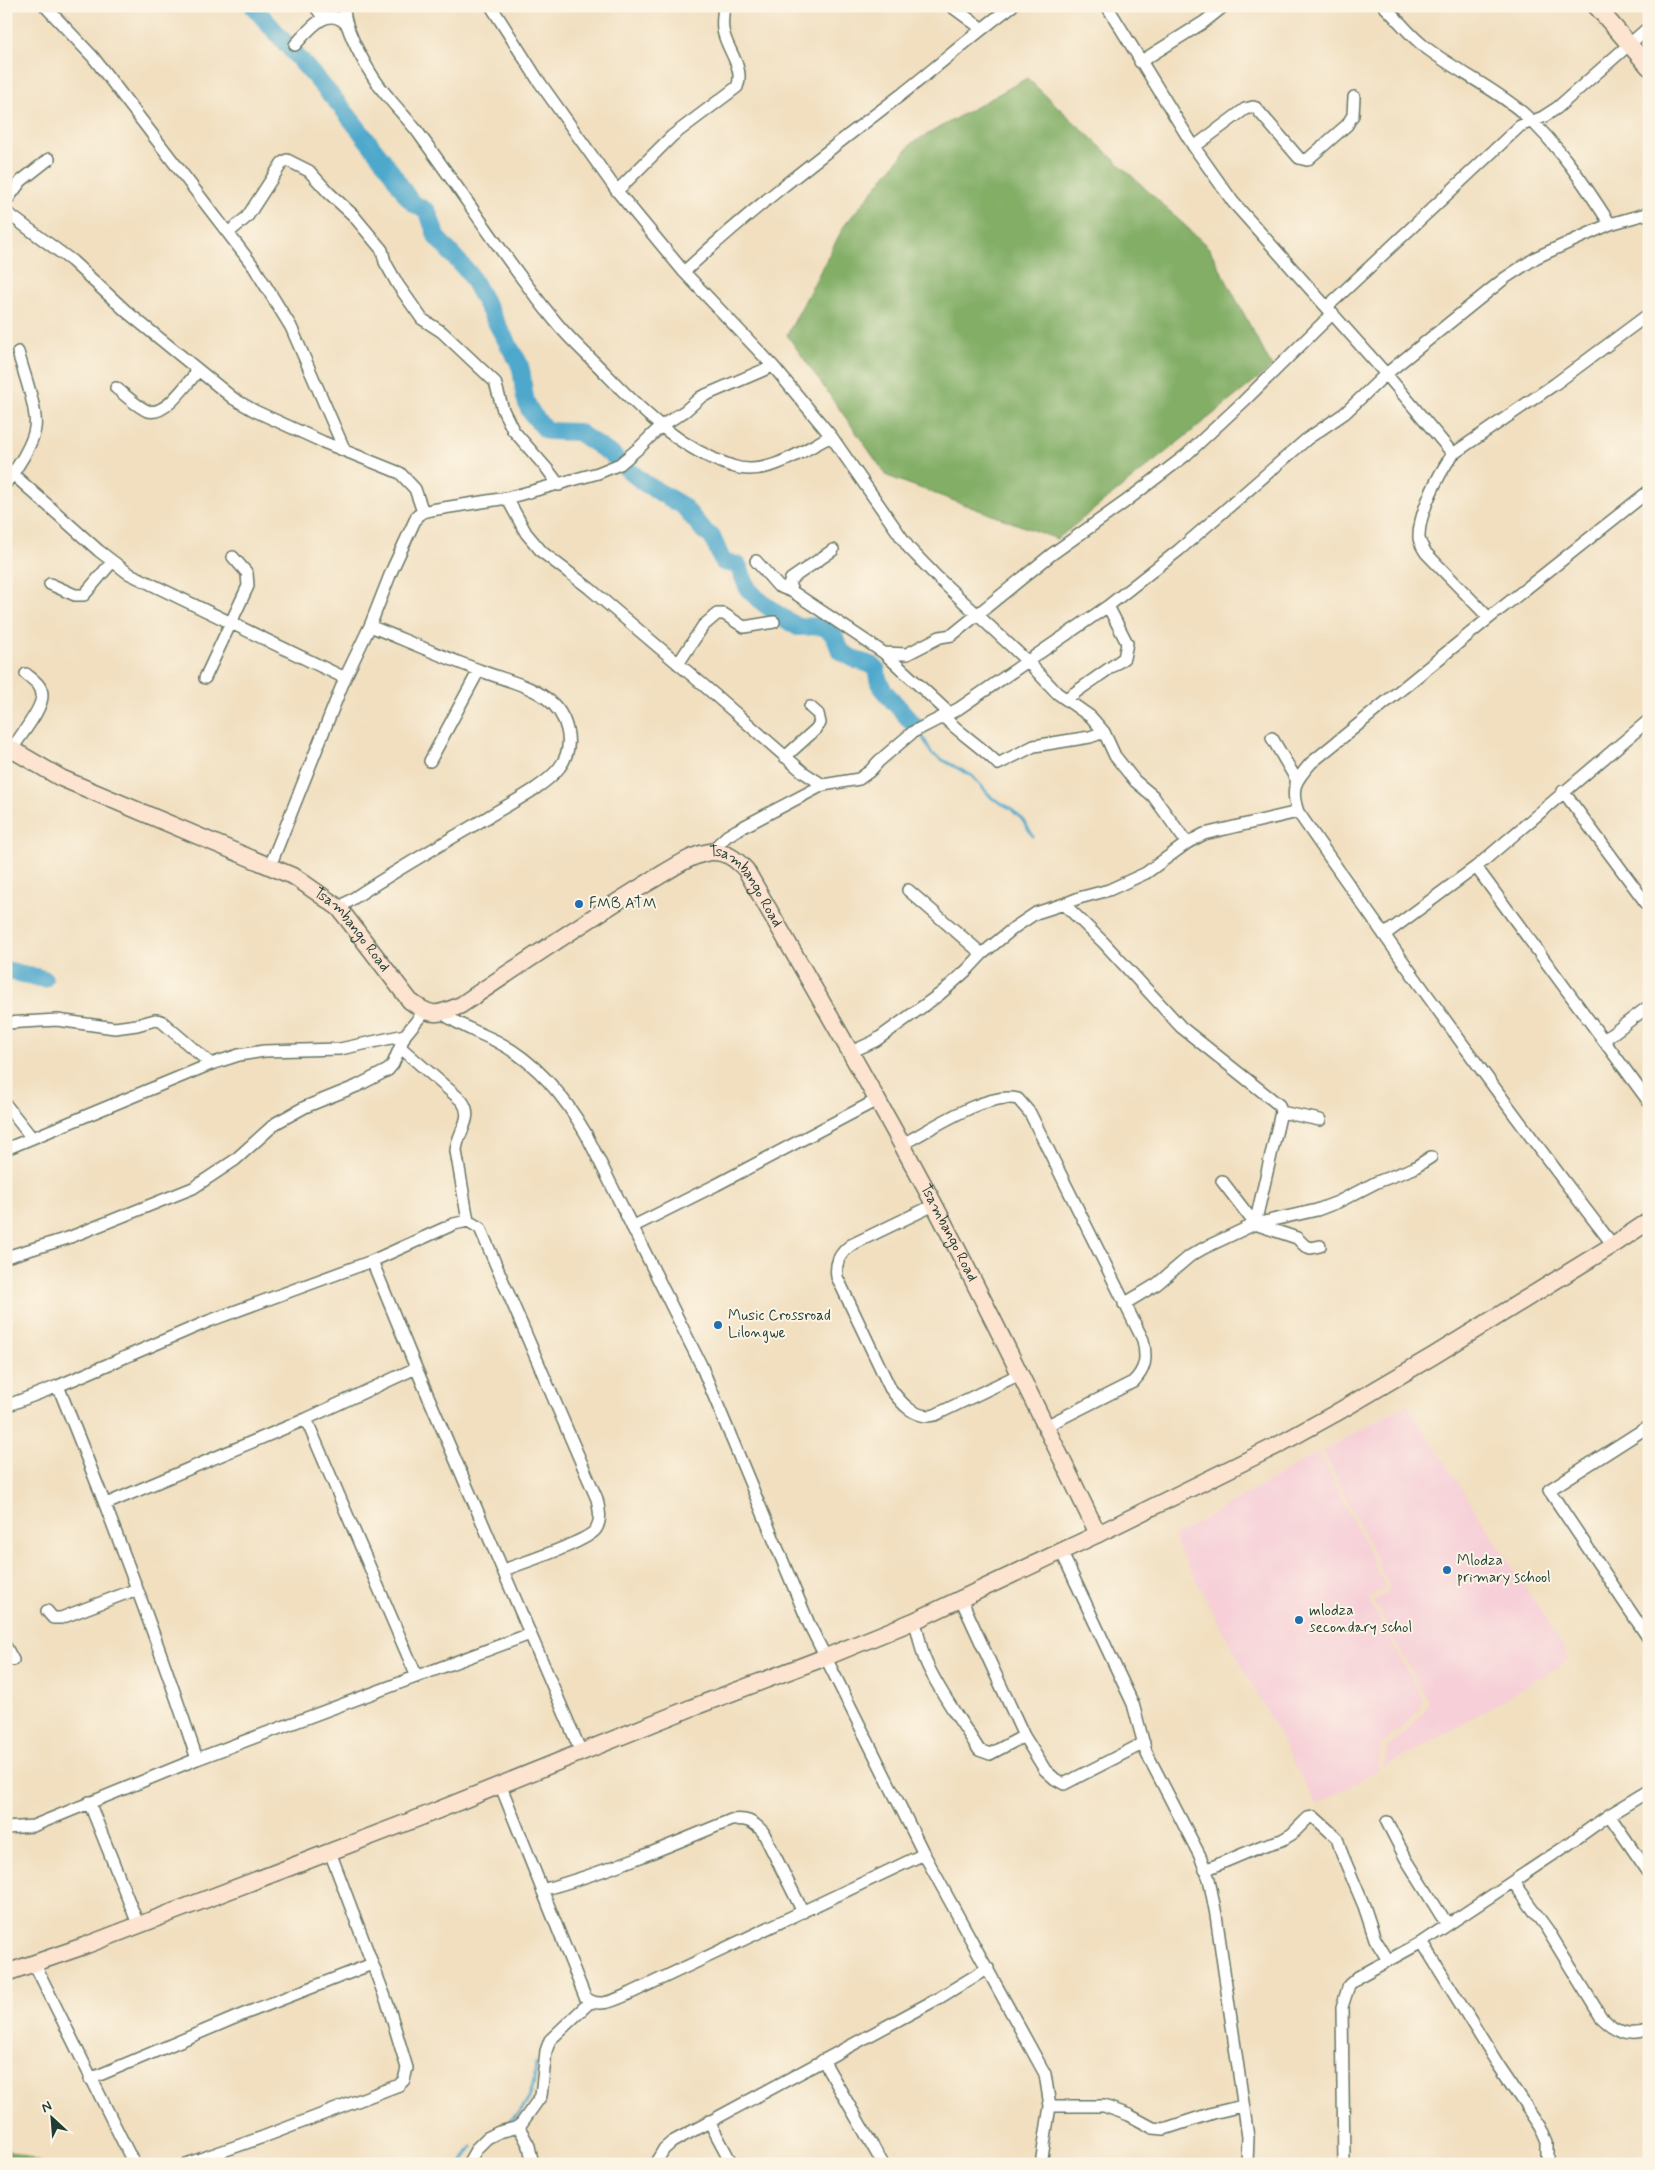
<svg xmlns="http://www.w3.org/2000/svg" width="1655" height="2170" viewBox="0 0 1655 2170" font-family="Mynerve,sans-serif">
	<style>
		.built { fill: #f6cfd8 }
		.forest { fill: #82ae66; stroke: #50764d }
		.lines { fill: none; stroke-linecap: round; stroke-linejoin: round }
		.stream { stroke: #4ea8cc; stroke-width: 3 }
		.river { stroke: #4ea8cc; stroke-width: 18 }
		.street-casing { stroke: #687665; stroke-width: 14 }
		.secondary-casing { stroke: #687665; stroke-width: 19 }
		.street { stroke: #fff; stroke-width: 11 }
		.secondary { stroke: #fde4d0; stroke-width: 16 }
		.poi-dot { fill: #1f6fb2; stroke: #fcf5e5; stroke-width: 2 }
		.labels { text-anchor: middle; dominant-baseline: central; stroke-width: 4; stroke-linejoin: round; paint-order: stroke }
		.street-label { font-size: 15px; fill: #1f3d34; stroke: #fcf5e5 }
		.poi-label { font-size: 15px; fill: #1f3d34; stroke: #fcf5e5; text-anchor: start }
	</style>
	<rect width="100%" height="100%" fill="#fcf5e5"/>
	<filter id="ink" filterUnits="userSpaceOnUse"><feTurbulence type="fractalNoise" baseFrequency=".02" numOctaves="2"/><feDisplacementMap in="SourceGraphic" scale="10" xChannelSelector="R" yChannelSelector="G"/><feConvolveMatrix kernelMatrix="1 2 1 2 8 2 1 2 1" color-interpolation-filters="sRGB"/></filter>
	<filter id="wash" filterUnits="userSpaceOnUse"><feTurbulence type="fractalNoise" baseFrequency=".0096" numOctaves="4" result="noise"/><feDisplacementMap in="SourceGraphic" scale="20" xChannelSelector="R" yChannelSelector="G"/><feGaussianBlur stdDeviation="1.12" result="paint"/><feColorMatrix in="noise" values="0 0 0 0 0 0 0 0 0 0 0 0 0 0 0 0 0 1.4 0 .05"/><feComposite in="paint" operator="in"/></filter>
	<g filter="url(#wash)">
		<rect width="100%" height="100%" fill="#f1dfc0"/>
		<path class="built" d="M1407 1404 1561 1643 1568 1661 1450 1731 1383 1768 1388 1748 1423 1713 1429 1703 1373 1601 1387 1592 1389 1586 1323 1451Z
			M1319 1452 1386 1587 1368 1598 1423 1700 1419 1711 1381 1746 1378 1770 1316 1805 1173 1537Z"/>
		<path class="forest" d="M1027 78 1209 248 1272 367 1057 539 887 476 787 335 844 226 912 143Z
			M6 2149 42 2163 43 2164H6Z"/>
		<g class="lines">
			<path class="stream" d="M920 732 932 754 972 776 992 798 1010 808 1022 819 1033 836
				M504 2126C529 2107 534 2092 536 2063
				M461 2164 472 2147"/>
			<path class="river" d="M253 6 342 108 386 164 407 196 413 203 428 212 437 238 469 273 514 355C525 368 521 385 526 401 529 413 539 422 547 431L578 432 615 457
				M625 467 644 483 683 506 704 531 712 537 723 562 738 565 748 589 758 599 780 616 798 627 820 626 828 629 835 637 840 651 856 660 872 665 877 670 878 679 884 691 916 727
				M6 970 44 979"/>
		</g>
	</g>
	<g filter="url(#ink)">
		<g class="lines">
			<defs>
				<path id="street" d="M45 6 93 57 254 267 291 327 345 451
					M315 6 320 13 328 17
					M344 6C343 30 372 79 388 97 399 111 412 123 422 138 467 199 507 263 555 321 571 341 591 358 608 376 644 413 682 450 732 466 766 478 802 451 831 436
					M491 6 538 80 617 191 684 272 773 366 831 436 909 548 937 577 1028 662 1057 693 1091 717 1104 732 1115 756 1135 781 1153 796 1187 843
					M951 6 981 28
					M1107 6 1194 147 1233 202 1386 374 1453 454
					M1384 6C1398 19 1409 35 1425 47 1456 71 1493 87 1523 113 1558 144 1585 185 1610 224
					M295 45C308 31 328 3 347 25
					M1140 62 1204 22 1224 6
					M1194 147 1245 109 1253 107 1256 108 1299 158 1307 160 1347 125 1353 115 1354 97
					M617 191 672 136 737 87C745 69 728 51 724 34 721 26 723 15 724 6
					M6 201 21 181 49 159
					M6 212 72 261 127 312 234 399 255 411 323 442 400 473 415 489 423 512
					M228 233 247 217 282 163 287 160 309 171 329 193 353 215 382 250 385 262 398 285 422 319 442 332 495 382 503 410 513 430 548 470 559 485
					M684 272C753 207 828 151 902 94 939 65 974 34 1012 6
					M1327 307 1520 126 1543 117 1557 108 1649 27
					M116 388C124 394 140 409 148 411 166 416 187 383 198 371
					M6 468 99 551 128 573 345 678
					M6 483C16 470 33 444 35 428 38 410 23 371 18 352
					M507 498 526 533 542 552 589 588 708 689 803 772 823 785
					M756 561 778 586 793 592 884 653 949 713
					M50 584 75 595H84L112 562
					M793 592 789 585 791 579 833 550
					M1489 618 1426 553C1423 548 1420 544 1419 538 1418 514 1439 473 1453 454L1555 384 1649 314
					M884 653 907 654 940 637 952 635 1052 554 1125 502 1186 455 1244 401 1333 313
					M678 664 703 626 717 614H724L744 627 774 622
					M205 678 248 586 247 573 233 557
					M1066 699 1124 658 1127 643 1108 606
					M943 716C960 734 981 746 998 764L1034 746 1090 737 1104 732
					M1272 738 1296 779
					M12 749C19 737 43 709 42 695 42 685 33 680 26 674
					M785 757 816 729 820 723 818 714 810 707
					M430 761 479 670
					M1563 791 1649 907
					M710 852 727 836 737 830 823 785 859 779 870 771 879 761 913 732 958 709 1108 606 1179 550 1307 439 1345 413 1386 374 1505 278 1537 257 1610 224 1649 213
					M270 866 345 678 370 626 392 570 417 516 423 512 431 510 507 498 598 473 620 464 641 446 661 426 685 411 701 397 773 366
					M1476 867 1649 1102
					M908 890 982 954
					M1064 904 1079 898 1109 890 1146 873 1187 843 1204 834 1298 812
					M339 908C387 875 438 846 488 817 510 803 543 788 559 768 577 745 567 713 546 698 527 684 501 679 479 670 443 657 407 641 370 626
					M1384 935 1476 867 1649 720
					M442 1013C459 1026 478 1032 496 1041 535 1061 565 1097 586 1134L701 1365 809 1624 924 1854 1045 2074 1050 2106 1041 2164
					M6 1023 57 1020 115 1028 137 1025 155 1020 161 1021 211 1064
					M1604 1040 1649 1006
					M400 1047 462 1101C475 1119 457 1131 456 1151L468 1221
					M851 1052 875 1041 940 994 967 970 982 954 1015 927 1036 913 1064 904 1104 943 1181 1027 1279 1105 1281 1112 1255 1224
					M6 1105 32 1138
					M1281 1112 1320 1120
					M901 1145C930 1130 986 1091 1018 1099L1030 1113 1143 1340C1147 1358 1146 1369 1133 1382L1046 1426
					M6 1149 211 1064 239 1055 264 1051 340 1049 405 1035
					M1222 1181 1255 1224 1297 1238 1305 1246 1311 1248 1320 1246
					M934 1205 851 1245C839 1254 835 1263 837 1277L890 1388C901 1403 915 1420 935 1415L1020 1374
					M632 1227 716 1185 877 1100
					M1613 1245C1504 1104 1400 959 1298 812 1290 788 1295 781 1311 763L1489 618 1649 491
					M6 1257 68 1238 193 1188 235 1160 276 1123 305 1107 357 1086 388 1070 393 1064 405 1035 424 1012
					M372 1261 416 1368 581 1752
					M1124 1304 1157 1284 1190 1256 1204 1248 1255 1224 1317 1210 1338 1202 1377 1182 1414 1168 1431 1157
					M58 1386C108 1509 155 1633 197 1759
					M6 1406 58 1386 209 1321 372 1261 454 1224 468 1221 480 1228 597 1499C599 1510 602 1519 596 1529 588 1542 521 1563 504 1570
					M306 1419 417 1677
					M1649 1426 1549 1490 1649 1639
					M106 1504 306 1419 416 1368
					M1061 1551 1133 1704 1146 1752 1200 1856 1209 1879 1216 1915 1248 2137 1247 2164
					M961 1599 1024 1736 1045 1770 1055 1779 1064 1784 1144 1743
					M47 1611 53 1618H61L137 1589
					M914 1621C920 1635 920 1649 926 1662 939 1692 962 1722 979 1750L990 1754 1024 1736
					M6 1647 13 1660
					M500 1784 585 1997C598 2010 617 1999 631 1993L924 1854
					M89 1802 138 1924
					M1609 1815 1649 1873
					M1387 1822 1406 1859 1447 1925
					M6 1828 33 1826 197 1759 530 1634
					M1205 1870 1262 1846 1282 1840 1292 1834 1308 1818 1314 1817 1337 1838 1342 1854 1364 1906 1375 1939 1388 1960
					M1513 1882 1547 1929 1601 2017C1615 2031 1630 2038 1649 2030
					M542 1890C607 1872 669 1846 731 1820 746 1818 753 1821 763 1832L803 1912
					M1422 1942 1497 2063 1540 2127 1547 2143V2164
					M34 1963 134 2164
					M823 2060 883 2164
					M90 2079 244 2014 372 1964
					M1050 2106H1104L1129 2115 1153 2128 1164 2129 1213 2113 1242 2106
					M709 2121 732 2164
					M519 2127 529 2146 533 2164
					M186 2164 263 2137 399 2085 404 2080 407 2068 388 2005 330 1852
					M468 2164 477 2148 487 2138 499 2132 515 2128 521 2124 541 2096 546 2051 550 2040 590 2002
					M655 2164 664 2149 672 2142 939 1998 988 1968
					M1344 2164 1342 2007 1349 1985 1358 1977 1422 1942 1563 1848 1609 1815 1649 1791"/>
				<g id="secondary">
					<path d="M1596 6 1649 67"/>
					<path id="s1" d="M6 746 61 778 295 877 339 908 410 1001C431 1017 437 1016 461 1005 523 963 585 921 649 882 667 872 689 855 710 852 726 851 736 859 746 870 810 982 875 1092 935 1206 991 1314 1045 1424 1098 1534"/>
					<path d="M6 1973 84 1946 421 1817 691 1708 826 1657 914 1621 1098 1534 1280 1444 1336 1413 1433 1356 1613 1245 1649 1221"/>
				</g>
			</defs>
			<use href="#street" class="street-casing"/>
			<use href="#secondary" class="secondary-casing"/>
			<use href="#street" class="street"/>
			<use href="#secondary" class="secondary"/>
		</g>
	</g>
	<g class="poi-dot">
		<circle cx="579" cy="904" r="5"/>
		<circle cx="718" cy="1325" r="5"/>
		<circle cx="1447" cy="1570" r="5"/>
		<circle cx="1299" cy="1620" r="5"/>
	</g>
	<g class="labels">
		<g class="street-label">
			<text stroke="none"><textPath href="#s1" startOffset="890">Tsambango Road</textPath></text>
			<text stroke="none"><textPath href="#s1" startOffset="396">Tsambango Road</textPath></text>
			<text stroke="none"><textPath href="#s1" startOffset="1295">Tsambango Road</textPath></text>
		</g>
		<g class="poi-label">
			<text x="589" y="904">FMB ATM</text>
			<text x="728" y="1316">Music Crossroad<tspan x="728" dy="17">Lilongwe</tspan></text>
			<text x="1457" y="1561">Mlodza<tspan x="1457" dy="17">primary school</tspan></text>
			<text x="1309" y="1611">mlodza<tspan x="1309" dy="17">secondary schol</tspan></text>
		</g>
	</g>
	<rect width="1655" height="2170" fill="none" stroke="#fcf5e5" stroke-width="25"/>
	<g transform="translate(52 2118) rotate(334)" stroke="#fcf5e5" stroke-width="4" paint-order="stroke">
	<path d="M0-4L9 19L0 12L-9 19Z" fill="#1f3d34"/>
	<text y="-8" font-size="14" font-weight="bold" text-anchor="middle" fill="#1f3d34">N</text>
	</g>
</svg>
